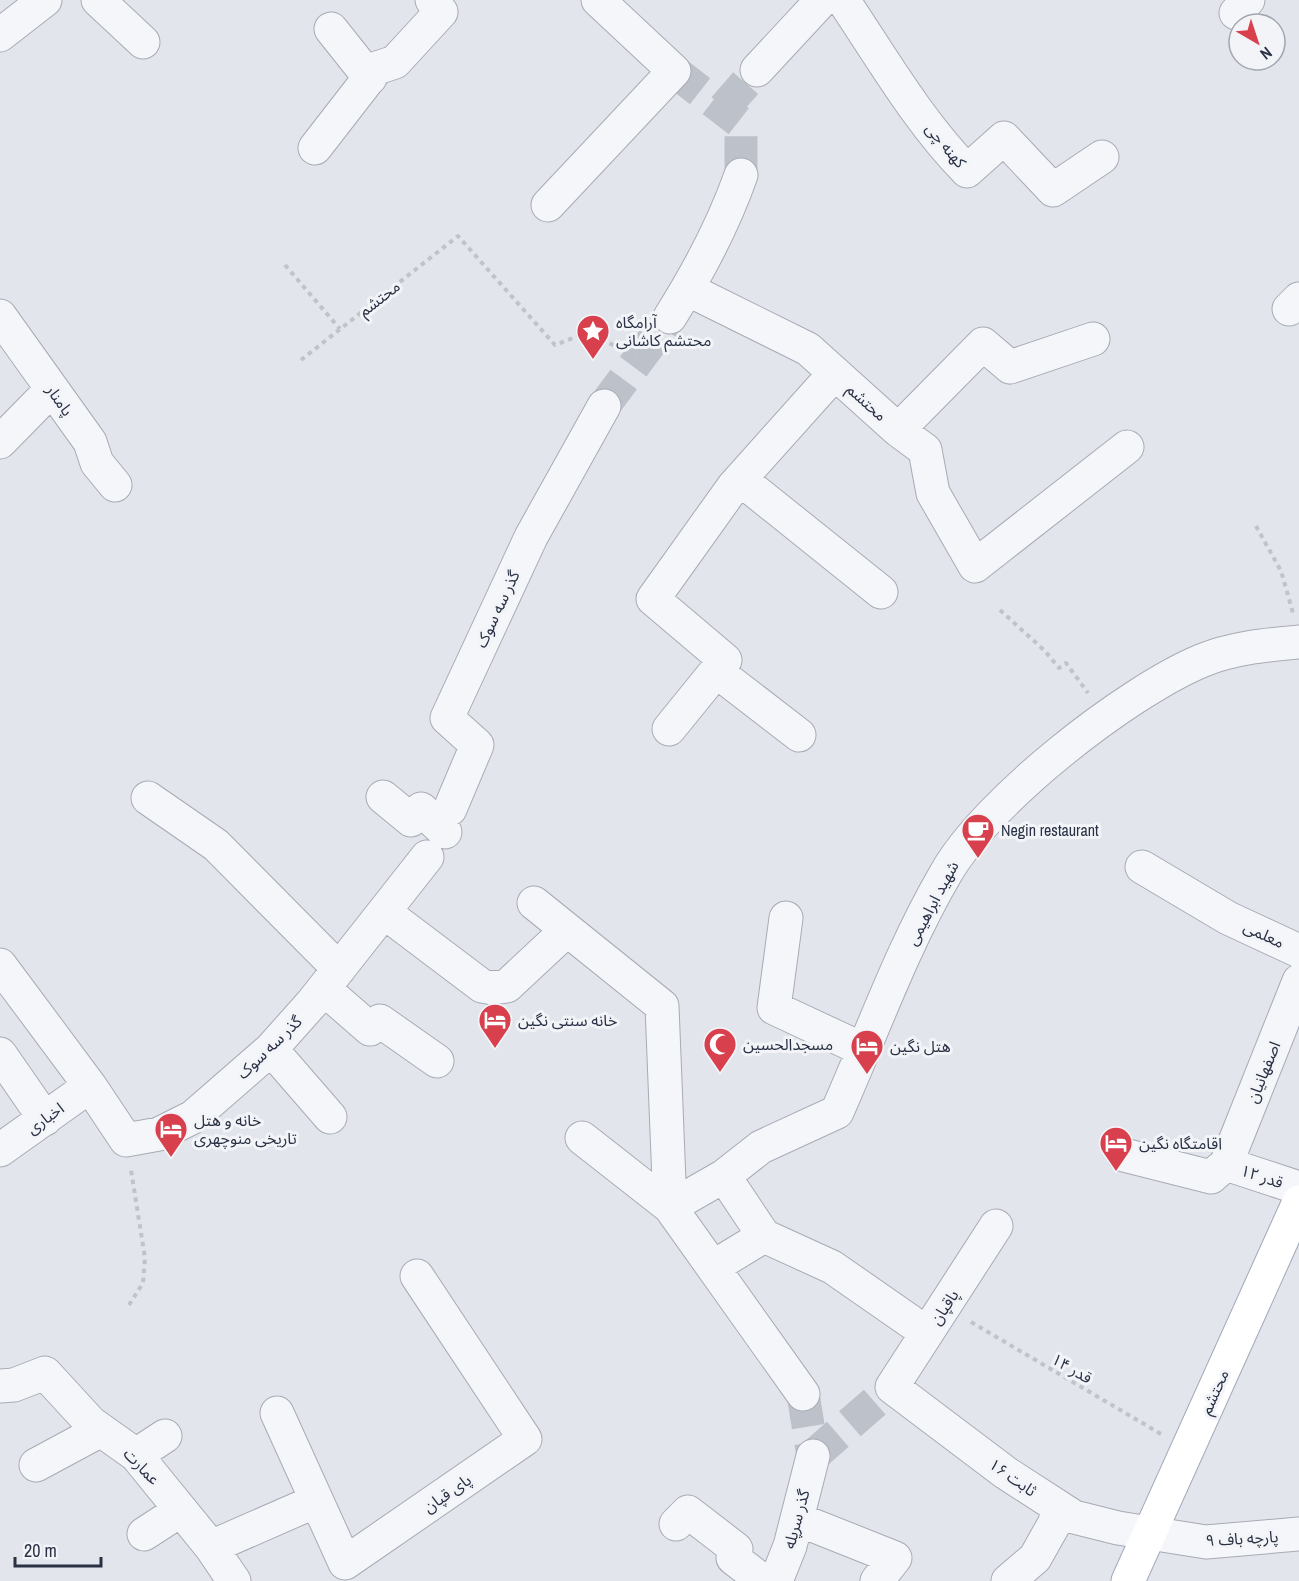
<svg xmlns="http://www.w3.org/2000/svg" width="1299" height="1581" viewBox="0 0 1299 1581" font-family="'Archivo Narrow','Noto Sans Arabic',sans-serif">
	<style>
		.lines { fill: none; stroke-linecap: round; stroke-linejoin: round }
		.minor-tunnel { stroke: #bdc1ca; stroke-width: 33; stroke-dasharray: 33 16; stroke-linecap: butt }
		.minor-casing { stroke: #a7abb6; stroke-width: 35 }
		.major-casing { stroke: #a0a8b8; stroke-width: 35 }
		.path { stroke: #c0c3ca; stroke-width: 4; stroke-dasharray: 4.5 4.5; stroke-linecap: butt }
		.minor { stroke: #f5f6f9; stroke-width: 33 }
		.major { stroke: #fff; stroke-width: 33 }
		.labels { text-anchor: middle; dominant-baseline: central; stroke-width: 6; stroke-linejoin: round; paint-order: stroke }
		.street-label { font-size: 16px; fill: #293145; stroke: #f2f4f8 }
		.poi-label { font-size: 16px; fill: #293145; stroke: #f2f4f8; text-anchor: start }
	</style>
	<rect width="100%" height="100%" fill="#e2e5eb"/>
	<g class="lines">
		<path class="minor-tunnel" d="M674 71 741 123V175
			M724 108 757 70
			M604 406 670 317
			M803 1394 813 1456
			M813 1456 892 1387"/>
		<defs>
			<path id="minor" d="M98 0 143 42
				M843 0C882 58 918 121 967 171L1004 138 1053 190 1102 157
				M1236 13 1248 0
				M331 29 370 78
				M0 35 45 0
				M757 70 822 0
				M315 148 377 68 395 62 441 12 432 0
				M548 205 674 71 598 0
				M687 289 808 349 898 430 983 344 1010 367 1093 339
				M1289 309 1299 299
				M0 316 90 442 97 463 115 485
				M670 317C699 271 723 226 741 175
				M898 430 925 450 933 493 975 566 1127 447
				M0 442 52 389
				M740 479 881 592
				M716 671 799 735
				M669 729 725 660 653 599 733 487 835 373
				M383 797 411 820 421 809 445 832
				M148 798 216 845 339 969
				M450 809 477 745 447 718 531 537 604 406
				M1142 867 1228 918 1299 951
				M534 903 662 1006 670 1207
				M384 912 482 986 493 988 507 986 567 930
				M786 918 774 1008 864 1050
				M0 965 90 1086 126 1140 159 1134 193 1117 271 1049 312 1003 427 857
				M324 989 370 1029 380 1021 437 1061
				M271 1049 330 1117
				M0 1054 45 1119
				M582 1138 670 1207
				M0 1150 90 1086
				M1124 1155 1211 1177 1226 1164 1299 1188
				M1226 1164 1299 981
				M724 1176 764 1236 832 1267 927 1333
				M996 1226 892 1387 1006 1473 1074 1517 1118 1528 1206 1542 1299 1534
				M713 1267 764 1236
				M0 1386 14 1385 45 1373 91 1423 136 1455 211 1547 234 1581
				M803 1394 670 1207 724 1176 761 1147 837 1112C872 1033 902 948 946 873 987 801 1125 693 1201 661 1232 648 1266 645 1299 642
				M277 1413 345 1563 525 1439 417 1276
				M136 1455 165 1436
				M36 1465 101 1430
				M797 1519 895 1558 877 1581
				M676 1524 688 1512 736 1549 733 1558 763 1581
				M144 1534 181 1510
				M211 1547 316 1501
				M776 1581 790 1546 813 1456
				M1008 1581 1035 1558 1062 1510"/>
			<path id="major" d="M1128 1581 1299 1202"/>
		</defs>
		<use href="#minor" class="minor-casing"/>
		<use href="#major" class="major-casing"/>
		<path class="path" d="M285 265 340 329
			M301 360 458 236 555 345 586 333 641 357
			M1256 526 1281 571 1293 613
			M1000 610 1045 651 1059 668 1066 663 1088 693
			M129 1305 143 1283 145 1258 131 1170
			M971 1322 1161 1434"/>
		<use href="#minor" class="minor"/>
		<use href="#major" class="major"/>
	</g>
	<defs>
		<symbol id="sight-pin" viewBox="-11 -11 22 30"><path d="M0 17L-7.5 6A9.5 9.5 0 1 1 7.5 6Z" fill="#d8404d" stroke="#f2f4f8"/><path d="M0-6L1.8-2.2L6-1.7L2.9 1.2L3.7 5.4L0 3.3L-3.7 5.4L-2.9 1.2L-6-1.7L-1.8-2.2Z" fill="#fff"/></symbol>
		<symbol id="cafe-pin" viewBox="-11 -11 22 30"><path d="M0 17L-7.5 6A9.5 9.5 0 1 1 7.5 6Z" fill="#d8404d" stroke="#f2f4f8"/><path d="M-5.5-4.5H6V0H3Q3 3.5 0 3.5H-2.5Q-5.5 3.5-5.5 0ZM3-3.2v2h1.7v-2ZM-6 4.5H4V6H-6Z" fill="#fff"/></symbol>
		<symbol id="hotel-pin" viewBox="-11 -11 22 30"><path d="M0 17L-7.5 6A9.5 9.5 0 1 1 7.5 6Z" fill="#d8404d" stroke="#f2f4f8"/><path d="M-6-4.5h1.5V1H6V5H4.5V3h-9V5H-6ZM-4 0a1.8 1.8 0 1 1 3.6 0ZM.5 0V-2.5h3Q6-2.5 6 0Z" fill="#fff"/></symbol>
		<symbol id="mosque-pin" viewBox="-11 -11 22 30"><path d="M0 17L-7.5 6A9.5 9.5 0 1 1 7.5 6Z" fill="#d8404d" stroke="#f2f4f8"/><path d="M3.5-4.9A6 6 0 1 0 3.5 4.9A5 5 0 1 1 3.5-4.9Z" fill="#fff"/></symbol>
	</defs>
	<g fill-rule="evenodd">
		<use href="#sight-pin" x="574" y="312" width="38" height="52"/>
		<use href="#cafe-pin" x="959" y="811" width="38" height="52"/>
		<use href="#hotel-pin" x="476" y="1001" width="38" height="52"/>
		<use href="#mosque-pin" x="701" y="1025" width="38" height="52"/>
		<use href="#hotel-pin" x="848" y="1027" width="38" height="52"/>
		<use href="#hotel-pin" x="152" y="1110" width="38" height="52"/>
		<use href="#hotel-pin" x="1097" y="1124" width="38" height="52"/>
	</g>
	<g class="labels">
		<g class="street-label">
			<text transform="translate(946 145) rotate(50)">کهنه چی</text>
			<text transform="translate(379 298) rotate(-38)">محتشم</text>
			<text transform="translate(60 400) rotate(55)">پامنار</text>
			<text transform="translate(867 402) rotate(42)">محتشم</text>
			<text transform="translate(497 609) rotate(-65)">گذر سه سوک</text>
			<text transform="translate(932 903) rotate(-62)">شهید ابراهیمی</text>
			<text transform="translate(1264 934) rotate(25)">معلمی</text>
			<text transform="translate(269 1047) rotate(-44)">گذر سه سوک</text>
			<text transform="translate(1263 1072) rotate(-68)">اصفهانیان</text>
			<text transform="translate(45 1118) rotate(-36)">اخباری</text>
			<text transform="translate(1262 1176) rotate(18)">قدر ۱۲</text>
			<text transform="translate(944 1307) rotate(-57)">پاقپان</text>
			<text transform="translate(1072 1368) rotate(30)">قدر ۱۴</text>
			<text transform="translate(1214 1392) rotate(-66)">محتشم</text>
			<text transform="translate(142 1466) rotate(46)">عمارت</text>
			<text transform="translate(1013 1477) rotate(35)">ثابت ۱۶</text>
			<text transform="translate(447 1493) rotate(-35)">پای قپان</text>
			<text transform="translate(796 1519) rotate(-75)">گذر سرپله</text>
			<text transform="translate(1242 1538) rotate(-3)">پارچه باف ۹</text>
		</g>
		<g class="poi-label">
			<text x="616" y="322">آرامگاه<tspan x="616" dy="18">محتشم کاشانی</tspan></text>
			<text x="1001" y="830">Negin restaurant</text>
			<text x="518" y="1020">خانه سنتی نگین</text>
			<text x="743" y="1044">مسجدالحسین</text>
			<text x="890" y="1046">هتل نگین</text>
			<text x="194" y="1120">خانه و هتل<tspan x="194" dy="18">تاریخی منوچهری</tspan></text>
			<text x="1139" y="1143">اقامتگاه نگین</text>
		</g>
	</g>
	<g transform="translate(1257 42) rotate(141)"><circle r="28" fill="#f2f4f8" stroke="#a2a6b0" stroke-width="1.5"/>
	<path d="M0-4.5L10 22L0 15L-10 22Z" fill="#d8404d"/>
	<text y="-9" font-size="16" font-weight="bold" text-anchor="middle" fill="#293145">N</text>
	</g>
	<path d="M15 1557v9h86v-9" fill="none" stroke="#293145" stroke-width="3"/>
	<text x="24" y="1557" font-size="18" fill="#293145" stroke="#f2f4f8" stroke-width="4.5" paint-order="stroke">20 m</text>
</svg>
